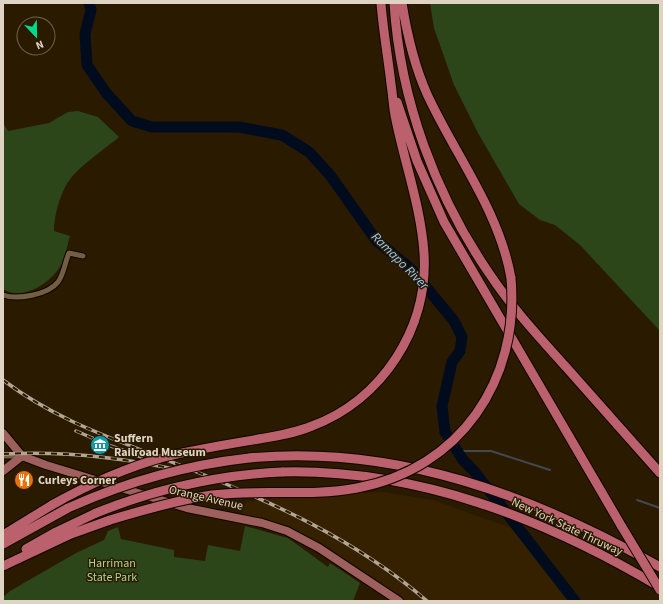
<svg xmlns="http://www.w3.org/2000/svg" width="663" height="604" viewBox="0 0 663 604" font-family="'Source Sans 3',sans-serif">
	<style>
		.built { fill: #352100 }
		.green { fill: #2c461a }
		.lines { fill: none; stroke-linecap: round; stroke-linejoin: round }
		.stream { stroke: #43484f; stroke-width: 2 }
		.river { stroke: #000c1d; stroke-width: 11 }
		.street-casing { stroke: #120400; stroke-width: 7 }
		.primary-casing { stroke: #120400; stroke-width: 10 }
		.highway-casing { stroke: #120400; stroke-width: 11 }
		.street { stroke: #725f43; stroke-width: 5 }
		.primary { stroke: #9e605c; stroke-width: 8 }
		.highway { stroke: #bb616d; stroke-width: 9 }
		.rail-casing { stroke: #b2a593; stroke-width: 3.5 }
		.rail { stroke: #2a1a00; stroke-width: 2; stroke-dasharray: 6; stroke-linecap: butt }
		.highway-bridge-casing { stroke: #120400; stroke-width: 11; stroke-linecap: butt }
		.highway-bridge { stroke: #bb616d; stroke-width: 9 }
		.labels { text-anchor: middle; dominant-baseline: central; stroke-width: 3; stroke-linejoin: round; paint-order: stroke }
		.poi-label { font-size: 12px; font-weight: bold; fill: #dfd4c4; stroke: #2a1a00; text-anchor: start }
		.street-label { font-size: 12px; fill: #dfd4c4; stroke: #2a1a00 }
		.park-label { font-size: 12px; fill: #aad78e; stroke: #2a1a00 }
		.water-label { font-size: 13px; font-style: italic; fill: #95cefc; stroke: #2a1a00 }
	</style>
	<rect width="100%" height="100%" fill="#2a1a00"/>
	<path class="built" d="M383 492 433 500 523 532 575 601H399L302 537 240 518 246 502 306 495Z"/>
	<path class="green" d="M430 3H660V331L580 245 555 225 540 220 519 204 478 133 454 85 434 28Z
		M78 111 98 117 119 137C106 148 81 165 71 178 61 190 54 215 54 231L70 236C67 246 66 256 61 265 51 283 22 302 3 289V123L8 131 49 123 68 112Z
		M245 526 288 538 328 567 330 563 360 583 353 601H3V597L10 591 76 553 104 540 108 531 118 527 121 539 174 550V557L205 561 208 545 240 551Z"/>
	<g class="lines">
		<path class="stream" d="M457 451H491L550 470
			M637 500 660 508"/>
		<path class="river" d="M89 3 91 10 85 34 87 65 107 94 132 121 152 127H239L282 135 309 152 330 175 376 240 412 270 454 321 462 337 460 351 452 362 442 406 445 432 463 460 474 471 575 601"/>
		<defs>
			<path id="street" d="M3 295C17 300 48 295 58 282 64 274 65 262 69 253L83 256
				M3 456H22"/>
			<path id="primary" d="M3 433 22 456 46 465 187 508 262 523 287 531 319 548 399 601
				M3 471 22 456"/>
			<path id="highway" d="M394 3C400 100 436 197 491 276 513 309 540 338 566 367 597 402 629 438 660 473
				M402 3C407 34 414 65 427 94 455 155 499 210 511 278
				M397 102 417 161 444 222 622 527
				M259 439C277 436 295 433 312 426 382 400 429 328 424 253 421 208 405 164 396 120 393 108 393 96 391 84 388 57 383 30 381 3
				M249 458C397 444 534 496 660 567
				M282 472C417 469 543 518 658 586
				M3 535 52 505
				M3 544 68 508
				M26 549 56 532 96 513
				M3 566 71 534 110 520"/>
		</defs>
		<use href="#street" class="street-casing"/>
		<use href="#primary" class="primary-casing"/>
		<use href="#highway" class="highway-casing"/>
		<use href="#street" class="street"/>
		<use href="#primary" class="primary"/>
		<use href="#highway" class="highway"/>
		<defs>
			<path id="rail" d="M3 380C60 423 118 440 182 466 270 501 355 539 427 601
				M76 431 111 446 147 459
				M3 454C62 451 120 457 178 470"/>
		</defs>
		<use href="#rail" class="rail-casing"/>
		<use href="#rail" class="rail"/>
		<defs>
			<path id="highway-bridge" d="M52 505C89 484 127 467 168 456 198 449 229 444 259 439
				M68 508C126 482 186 465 249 458
				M96 513C156 489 218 475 282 472
				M110 520C143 510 177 500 212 495 260 489 310 497 357 488 460 469 520 380 511 278
				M622 527 660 590"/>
		</defs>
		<use href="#highway-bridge" class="highway-bridge-casing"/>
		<use href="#highway-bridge" class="highway-bridge"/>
	</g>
	<defs>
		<symbol id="museum-disc" viewBox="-11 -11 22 22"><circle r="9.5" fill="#0f9aa8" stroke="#2a1a00"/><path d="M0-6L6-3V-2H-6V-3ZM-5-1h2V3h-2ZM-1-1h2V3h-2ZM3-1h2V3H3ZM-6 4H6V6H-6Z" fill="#fff"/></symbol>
		<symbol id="restaurant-disc" viewBox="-11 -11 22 22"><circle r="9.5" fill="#e8710a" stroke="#2a1a00"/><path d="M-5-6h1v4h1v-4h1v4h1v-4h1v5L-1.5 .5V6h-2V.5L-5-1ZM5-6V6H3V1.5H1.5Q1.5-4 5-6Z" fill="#fff"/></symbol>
	</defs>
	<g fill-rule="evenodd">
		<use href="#museum-disc" x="89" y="434" width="22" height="22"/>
		<use href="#restaurant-disc" x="13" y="469" width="22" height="22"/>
	</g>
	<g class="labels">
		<g class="poi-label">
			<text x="114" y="438">Suffern<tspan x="114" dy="14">Railroad Museum</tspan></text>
			<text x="38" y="480">Curleys Corner</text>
		</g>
		<g class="street-label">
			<text transform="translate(206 498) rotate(13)">Orange Avenue</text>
			<text transform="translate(567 527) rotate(25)">New York State Thruway</text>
		</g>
		<g class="park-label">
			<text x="112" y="563">Harriman<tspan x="112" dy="14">State Park</tspan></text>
		</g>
		<g class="water-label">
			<text transform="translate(400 261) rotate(45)">Ramapo River</text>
		</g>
	</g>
	<rect width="663" height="604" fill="none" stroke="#dfd4c4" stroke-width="8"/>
	<g transform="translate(36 36) rotate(158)"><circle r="19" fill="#2a1a00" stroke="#72644e"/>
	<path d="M0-3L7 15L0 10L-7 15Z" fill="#04d98b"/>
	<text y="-6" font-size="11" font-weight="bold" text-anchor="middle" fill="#dfd4c4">N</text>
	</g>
</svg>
